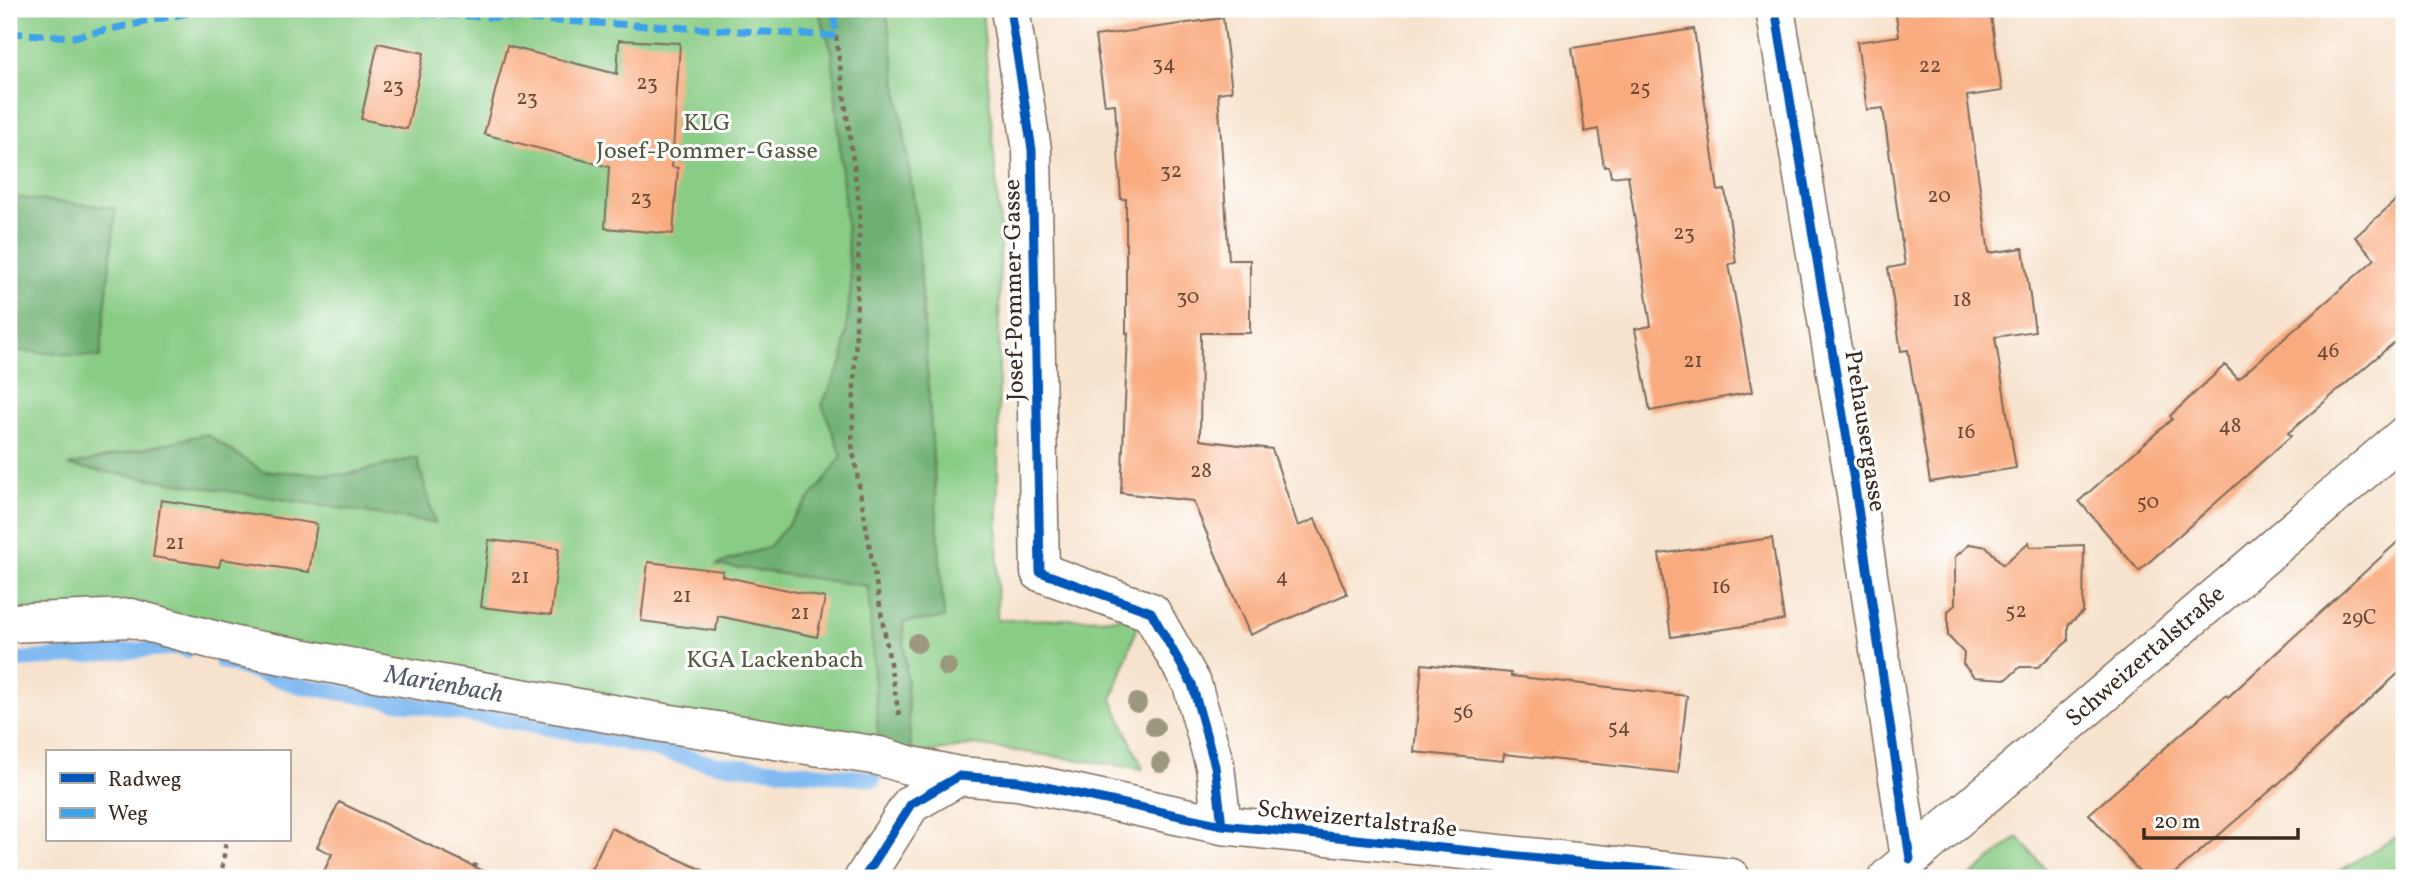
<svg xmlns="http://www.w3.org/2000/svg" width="2413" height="887" viewBox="0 0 2413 887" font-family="Vollkorn,serif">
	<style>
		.green { fill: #89cc85; stroke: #627b52; stroke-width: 2; fill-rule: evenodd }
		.forest { fill: #6eb072; stroke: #546d48; stroke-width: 2 }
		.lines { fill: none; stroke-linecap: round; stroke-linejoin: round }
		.stream { stroke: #80baf1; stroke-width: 16 }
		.building { fill: #f9ab7f }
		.minor-casing { stroke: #7d6b5b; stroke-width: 41 }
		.path { stroke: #7d6b5b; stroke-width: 4.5; stroke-dasharray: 5 5; stroke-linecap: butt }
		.minor { stroke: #fff; stroke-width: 38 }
		.quiet { stroke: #3fa3ea; stroke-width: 7; stroke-dasharray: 14 7; stroke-linecap: butt }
		.cycleway-casing { stroke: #fff; stroke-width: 13 }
		.cycleway { stroke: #0057b8; stroke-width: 9 }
		.tree { fill: #9c987e }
		.labels { text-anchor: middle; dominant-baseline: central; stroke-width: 6; stroke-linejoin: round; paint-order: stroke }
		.number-label { font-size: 21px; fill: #6a4a36 }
		.park-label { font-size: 24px; fill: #525b3d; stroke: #fff }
		.street-label { font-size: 24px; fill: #3b2a1e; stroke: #fff }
		.water-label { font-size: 26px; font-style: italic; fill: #535c68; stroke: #fff }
	</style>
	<rect width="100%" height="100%" fill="#fff"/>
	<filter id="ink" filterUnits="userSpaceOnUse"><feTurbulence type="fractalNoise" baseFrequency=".0143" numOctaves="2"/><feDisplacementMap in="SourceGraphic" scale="14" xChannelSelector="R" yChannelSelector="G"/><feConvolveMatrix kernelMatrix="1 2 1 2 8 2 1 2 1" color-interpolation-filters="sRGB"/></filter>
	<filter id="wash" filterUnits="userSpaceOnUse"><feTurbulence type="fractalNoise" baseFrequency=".00686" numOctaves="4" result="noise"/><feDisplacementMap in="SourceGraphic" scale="28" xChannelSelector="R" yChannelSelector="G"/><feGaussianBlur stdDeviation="1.57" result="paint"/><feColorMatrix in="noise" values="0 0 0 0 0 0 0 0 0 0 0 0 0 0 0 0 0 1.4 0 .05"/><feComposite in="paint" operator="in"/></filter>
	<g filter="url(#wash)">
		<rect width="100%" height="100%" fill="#f7e3cd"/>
		<path class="green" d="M9 9H818L832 51 851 284 843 361 822 404 842 456 822 484 769 547 718 564 868 586 879 747 129 628 9 630V350L100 357 116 208 9 197ZM206 434 262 471 344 475 417 458 435 523 70 466Z
			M886 9H982L1000 226 997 620 1140 618 1112 700 1143 769 975 745 911 755 903 622 944 617 917 224Z
			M2404 832V878H2328Z
			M2018 837 2053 878H1968Z"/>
		<path class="forest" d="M818 9H886L917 224 944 618 903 622 911 755 879 747 868 586 716 565 769 547 822 484 842 456 822 404 843 361 851 284 832 51Z
			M9 197 116 208 100 357 9 350Z
			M206 434 262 471 344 475 417 458 435 523 68 466Z"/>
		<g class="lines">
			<path class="stream" d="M9 661 178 647 187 650
				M222 661 297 685 591 735 716 764 873 779"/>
		</g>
		<g id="blocks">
			<path class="building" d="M1895 9H1990L2002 91 1967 96 1989 253 2023 248 2035 331 1995 337 2016 468 1930 482 1908 350 1901 351 1888 268 1905 265 1883 108 1867 110 1857 42 1899 36Z
				M1223 18 1232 91 1218 93 1229 260H1250V333H1201L1200 440 1272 449 1298 526 1315 519 1347 594 1250 635 1193 501 1121 493 1128 333H1126V199H1121L1115 104 1105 105 1095 36Z
				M1694 29 1718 191 1725 190 1736 263 1729 264 1752 392 1650 411 1635 329 1651 326 1628 175 1611 177 1609 166 1604 167 1598 129 1585 132 1572 48Z
				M619 40 680 43 672 167 678 168 673 234 605 228 609 167 484 134 507 46 617 74Z
				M378 43 424 53 407 129 361 119Z
				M2404 193V334L2288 433 2291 436 2139 571 2079 501 2172 419 2170 416 2225 365 2238 379 2375 259 2355 237Z
				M161 500 317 524 309 572 221 559 219 567 153 557Z
				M2404 536V668L2278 784 2169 878H2145L2089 814 2226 695 2228 697Z
				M1772 538 1784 620 1671 637 1659 554Z
				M489 540 559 548 551 615 481 607Z
				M2029 542 2030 547 2084 545 2083 612 2068 625V641L2038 667H2020L2007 679 1974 677 1963 664 1964 653 1948 636V611L1955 605V557L1970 544 1987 547 2003 565Z
				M648 562 723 571 722 576 825 598 817 637 718 616 716 631 641 621Z
				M1422 664 1511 673V676L1687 696 1678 773 1504 754 1503 761 1414 752Z
				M339 802 498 878H321L332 854 317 847Z
				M611 828 720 878H587Z"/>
		</g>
	</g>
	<g filter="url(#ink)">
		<use href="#blocks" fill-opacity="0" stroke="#7d6b5b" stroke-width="2"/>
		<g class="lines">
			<defs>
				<path id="minor" d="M1010 9 1032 150 1040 572 1151 612 1192 684 1215 766 1222 825
					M1775 9 1854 481 1910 859
					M9 623 131 618 240 647 447 685 664 723 879 756 908 765 959 776
					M864 878 911 804 959 776 1018 781 1222 825 1731 878
					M1888 878 2404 436"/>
			</defs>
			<use href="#minor" class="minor-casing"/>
			<path class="path" d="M836 36 860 211 852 445 899 715
				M221 878 226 840
				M472 878 476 861
				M2403 878H2404"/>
			<use href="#minor" class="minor"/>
			<path class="quiet" d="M339 9 836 36 833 9
				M9 33 73 37 207 9"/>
			<defs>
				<path id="cycleway" d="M1010 9 1032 150 1040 572 1151 612 1192 684 1215 766 1222 825
					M1775 9 1854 481 1910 859
					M864 878 911 804 959 776 1018 781 1222 825 1731 878"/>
			</defs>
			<use href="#cycleway" class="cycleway-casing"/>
			<use href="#cycleway" class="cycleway"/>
		</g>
		<g class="tree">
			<circle cx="917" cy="643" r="10"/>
			<circle cx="947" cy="667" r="10"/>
			<circle cx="1137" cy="703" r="10"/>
			<circle cx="1155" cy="727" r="10"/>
			<circle cx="1161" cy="763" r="10"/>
		</g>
	</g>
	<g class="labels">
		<g class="number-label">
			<text x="1164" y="64">34</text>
			<text x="1930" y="66">22</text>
			<text x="647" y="83">23</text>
			<text x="393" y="86">23</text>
			<text x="1640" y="88">25</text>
			<text x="527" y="98">23</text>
			<text x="1171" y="171">32</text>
			<text x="1939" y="196">20</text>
			<text x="641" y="198">23</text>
			<text x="1684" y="233">23</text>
			<text x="1188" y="297">30</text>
			<text x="1962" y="300">18</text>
			<text x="2328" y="351">46</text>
			<text x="1693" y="361">21</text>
			<text x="2230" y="426">48</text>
			<text x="1966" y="432">16</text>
			<text x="1201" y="471">28</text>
			<text x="2148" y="502">50</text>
			<text x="175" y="543">21</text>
			<text x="520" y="577">21</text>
			<text x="1282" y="577">4</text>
			<text x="1721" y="587">16</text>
			<text x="682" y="596">21</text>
			<text x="2016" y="611">52</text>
			<text x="800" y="613">21</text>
			<text x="2359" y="618">29C</text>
			<text x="1463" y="712">56</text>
			<text x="1619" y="727">54</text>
		</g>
		<g class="park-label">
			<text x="707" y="124">KLG<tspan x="707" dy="28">Josef-Pommer-Gasse</tspan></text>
			<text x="775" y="661">KGA Lackenbach</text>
		</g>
		<g class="street-label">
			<text transform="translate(1015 290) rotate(-91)">Josef-Pommer-Gasse</text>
			<text transform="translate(1864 431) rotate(81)">Prehausergasse</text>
			<text transform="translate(2146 657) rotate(-41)">Schweizertalstraße</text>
			<text transform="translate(1357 820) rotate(6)">Schweizertalstraße</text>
		</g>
		<g class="water-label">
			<text transform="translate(444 685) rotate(10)">Marienbach</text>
		</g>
	</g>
	<rect width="2413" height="887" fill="none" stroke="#fff" stroke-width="35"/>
	<rect x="46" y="750" width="245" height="91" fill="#ffffff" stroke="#b1aaa5" stroke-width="2"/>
	<rect x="60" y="773" width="35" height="10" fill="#0057b8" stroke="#b1aaa5" stroke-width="2"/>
	<text x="108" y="786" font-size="21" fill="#3b2a1e">Radweg</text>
	<rect x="60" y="808" width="35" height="10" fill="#3fa3ea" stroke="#b1aaa5" stroke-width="2"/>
	<text x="108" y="820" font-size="21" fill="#3b2a1e">Weg</text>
	<path d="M2144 828v10h154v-10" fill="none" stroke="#3b2a1e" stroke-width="3.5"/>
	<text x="2154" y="828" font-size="21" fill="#3b2a1e" stroke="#ffffff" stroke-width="5" paint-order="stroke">20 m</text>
</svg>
